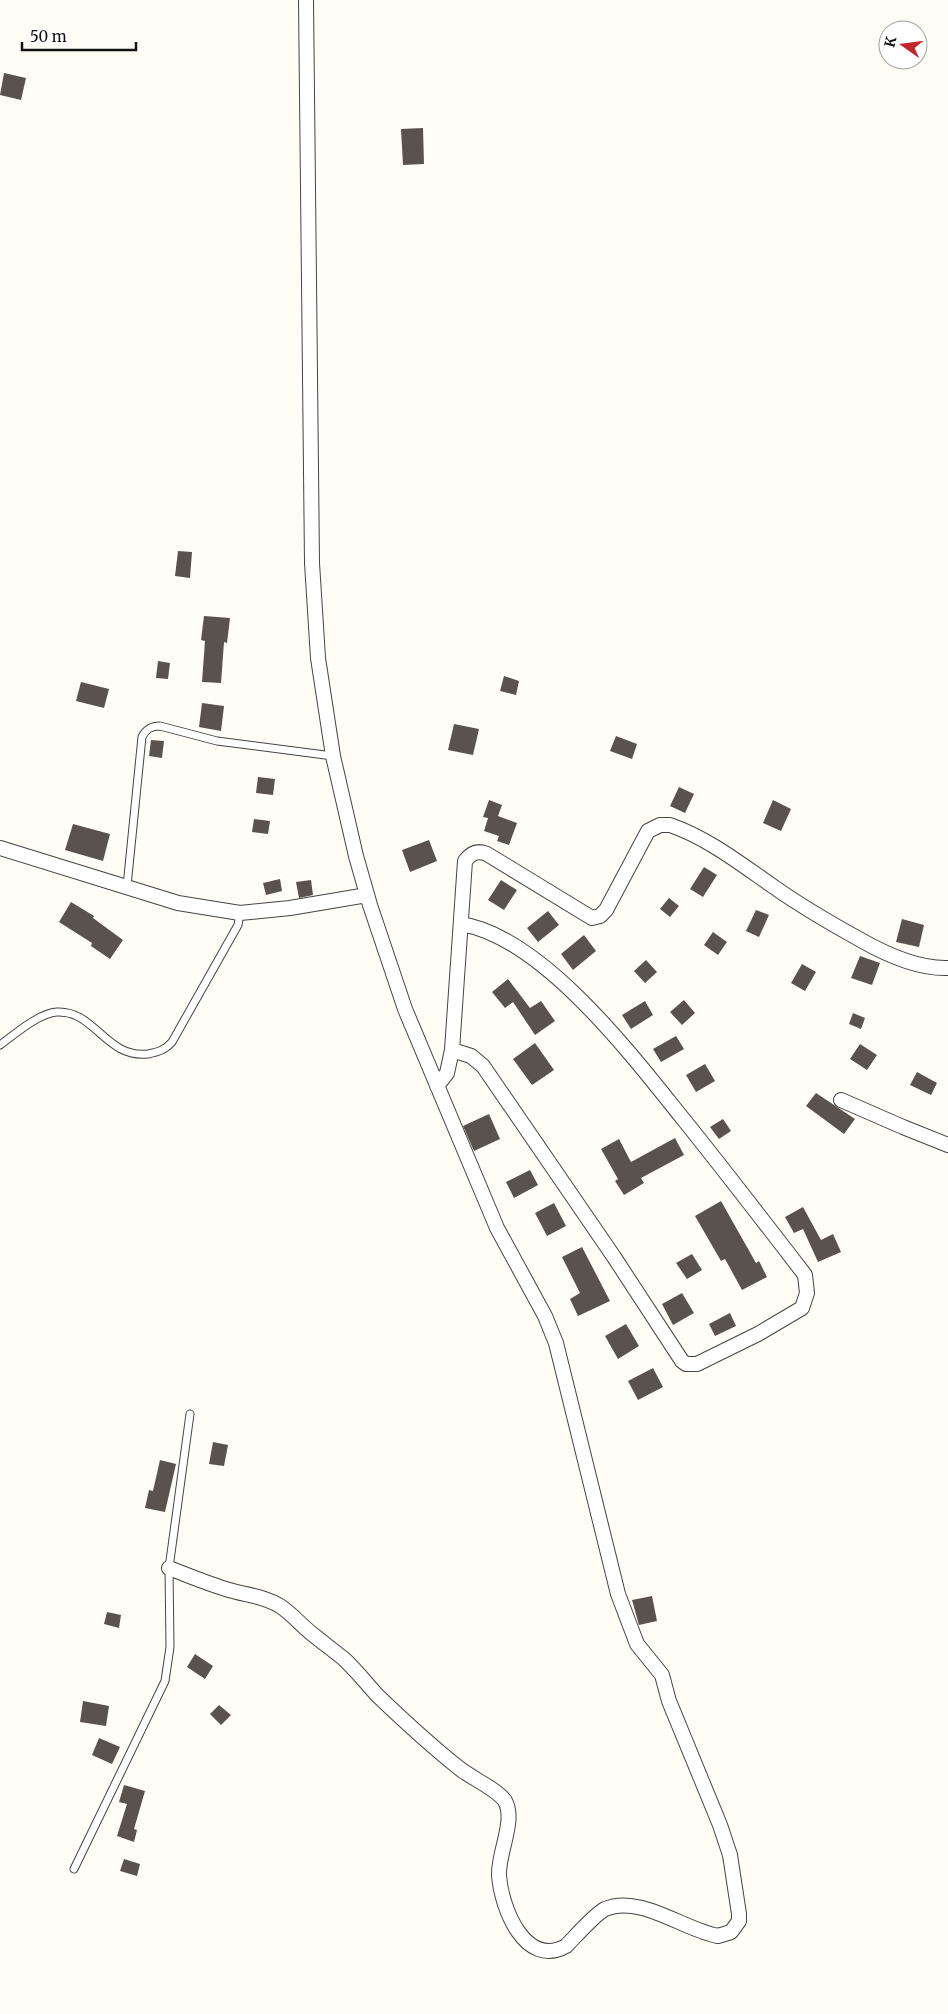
<svg xmlns="http://www.w3.org/2000/svg" width="948" height="2014" viewBox="0 0 948 2014" font-family="Merriweather,serif">
	<style>
		.building { fill: #5a524d }
		.lines { fill: none; stroke-linecap: round; stroke-linejoin: round }
		.service-casing { stroke: #444; stroke-width: 9 }
		.minor-casing { stroke: #444; stroke-width: 16 }
		.service { stroke: #fff; stroke-width: 7 }
		.minor { stroke: #fff; stroke-width: 14 }
	</style>
	<rect width="100%" height="100%" fill="#fffdf5"/>
	<path class="building" d="M4 73 26 78 21 100 0 95Z
		M423 128 424 164 403 165 401 129Z
		M178 551 192 552 190 578 175 576Z
		M204 616 230 618 227 643 224 642 221 683 202 682 205 641 201 640Z
		M158 661 170 663 168 679 156 678Z
		M504 676 519 681 516 695 500 691Z
		M81 682 109 689 104 708 76 701Z
		M202 703 224 706 221 731 199 727Z
		M454 724 479 729 473 755 448 750Z
		M616 736 637 744 632 759 610 751Z
		M151 740 164 741 162 758 149 756Z
		M258 777 275 779 273 795 256 793Z
		M679 787 694 794 685 813 670 806Z
		M489 800 502 805 498 816 517 823 509 845 497 841 499 836 484 831 488 818 483 817Z
		M773 800 791 809 781 831 763 823Z
		M254 819 270 821 268 834 252 832Z
		M73 824 110 834 103 861 65 850Z
		M429 840 437 861 410 872 402 850Z
		M704 867 717 875 703 897 690 889Z
		M280 879 282 891 266 895 263 883Z
		M311 880 313 895 299 898 296 882Z
		M501 880 517 890 504 910 488 900Z
		M669 898 679 906 670 917 660 909Z
		M71 902 94 916 93 918 123 940 110 959 91 946 92 943 59 922Z
		M756 910 769 915 759 937 746 931Z
		M548 911 559 925 538 942 527 928Z
		M902 919 924 925 919 947 896 942Z
		M713 932 727 942 718 955 704 945Z
		M584 935 596 951 573 970 561 954Z
		M860 956 880 963 872 985 851 978Z
		M646 960 657 972 645 983 634 971Z
		M802 964 816 972 805 991 791 983Z
		M508 979 530 1008 541 1001 555 1021 535 1035 513 1002 505 1008 492 992Z
		M684 1000 695 1013 682 1025 670 1012Z
		M645 1001 653 1015 631 1029 622 1015Z
		M853 1013 865 1018 861 1029 849 1024Z
		M676 1036 684 1049 661 1062 653 1049Z
		M535 1043 554 1070 532 1085 513 1059Z
		M860 1044 877 1055 867 1070 850 1059Z
		M705 1064 715 1081 696 1092 686 1075Z
		M917 1072 937 1083 931 1095 910 1085Z
		M816 1093 855 1119 844 1134 806 1106Z
		M489 1114 500 1139 474 1151 463 1126Z
		M723 1119 731 1131 719 1139 710 1127Z
		M675 1138 684 1155 641 1178 644 1183 624 1195 615 1181 618 1179 601 1149 619 1139 631 1162Z
		M530 1170 538 1185 514 1198 506 1182Z
		M721 1201 756 1263 759 1261 767 1277 742 1290 725 1259 721 1261 695 1216Z
		M554 1203 566 1226 547 1236 535 1213Z
		M803 1207 821 1240 833 1234 841 1252 818 1262 803 1229 794 1233 785 1217Z
		M582 1247 610 1301 578 1316 570 1299 580 1293 562 1257Z
		M692 1254 702 1270 687 1279 676 1263Z
		M682 1293 694 1313 673 1325 662 1304Z
		M730 1313 736 1326 715 1336 709 1324Z
		M626 1324 639 1346 618 1359 605 1336Z
		M653 1368 663 1387 638 1400 628 1381Z
		M213 1442 228 1445 224 1466 209 1464Z
		M160 1460 176 1464 165 1512 145 1508 149 1490 153 1491Z
		M652 1596 657 1621 639 1625 632 1600Z
		M107 1612 121 1615 119 1628 104 1624Z
		M195 1654 213 1666 205 1679 187 1667Z
		M83 1701 109 1706 106 1726 80 1722Z
		M219 1705 231 1715 221 1725 210 1714Z
		M99 1738 120 1747 112 1764 92 1755Z
		M124 1785 145 1791 134 1829 137 1830 134 1842 117 1836 127 1804 119 1802Z
		M124 1859 140 1864 137 1876 120 1871Z"/>
	<g class="lines">
		<defs>
			<path id="service" d="M127 886 142 737C146 729 151 726 160 726L217 741 333 756
				M0 1045C15 1034 39 1013 57 1012 95 1010 106 1059 148 1054 158 1052 165 1050 172 1042L238 925 240 913
				M74 1869 165 1681 170 1647 169 1568 190 1414"/>
			<path id="minor" d="M0 848 178 903 240 913 290 908 367 895
				M452 1050 471 1056 483 1066 614 1257 682 1361 686 1364H697L758 1334 802 1308 807 1293 805 1275C765 1223 725 1171 684 1120 634 1058 543 937 461 924
				M437 1086 447 1073 452 1050 465 861C471 853 478 850 487 854L592 918 600 916 606 910 648 831 660 825H670C708 838 742 865 774 887 801 906 830 923 859 939 885 954 917 969 948 968
				M841 1100 903 1127 948 1145
				M169 1568C189 1576 209 1584 229 1590 246 1595 264 1596 280 1606 291 1613 300 1624 311 1633 322 1642 333 1650 344 1659 356 1670 366 1683 377 1695 403 1720 430 1745 459 1768 471 1778 497 1789 505 1801 516 1820 498 1853 499 1875 501 1907 525 1969 566 1946 574 1938 595 1914 605 1909 640 1894 684 1930 718 1936L731 1932 739 1921V1914L730 1855 720 1825 669 1701 662 1675 637 1644 618 1594 556 1343 545 1316 497 1228 405 1009 370 905 356 856 333 756 318 658 312 563 306 0"/>
		</defs>
		<use href="#service" class="service-casing"/>
		<use href="#minor" class="minor-casing"/>
		<use href="#service" class="service"/>
		<use href="#minor" class="minor"/>
	</g>
	<g transform="translate(903 45) rotate(284)"><circle r="24" fill="#ffffff" stroke="#a0a0a0"/>
	<path d="M0-4L9 19L0 12L-9 19Z" fill="#c4262e"/>
	<text y="-8" font-size="14" font-weight="bold" text-anchor="middle" fill="#111111">K</text>
	</g>
	<path d="M22 42v8h114v-8" fill="none" stroke="#111111" stroke-width="2.5"/>
	<text x="30" y="42" font-size="15" fill="#111111" stroke="#ffffff" stroke-width="4" paint-order="stroke">50 m</text>
</svg>
